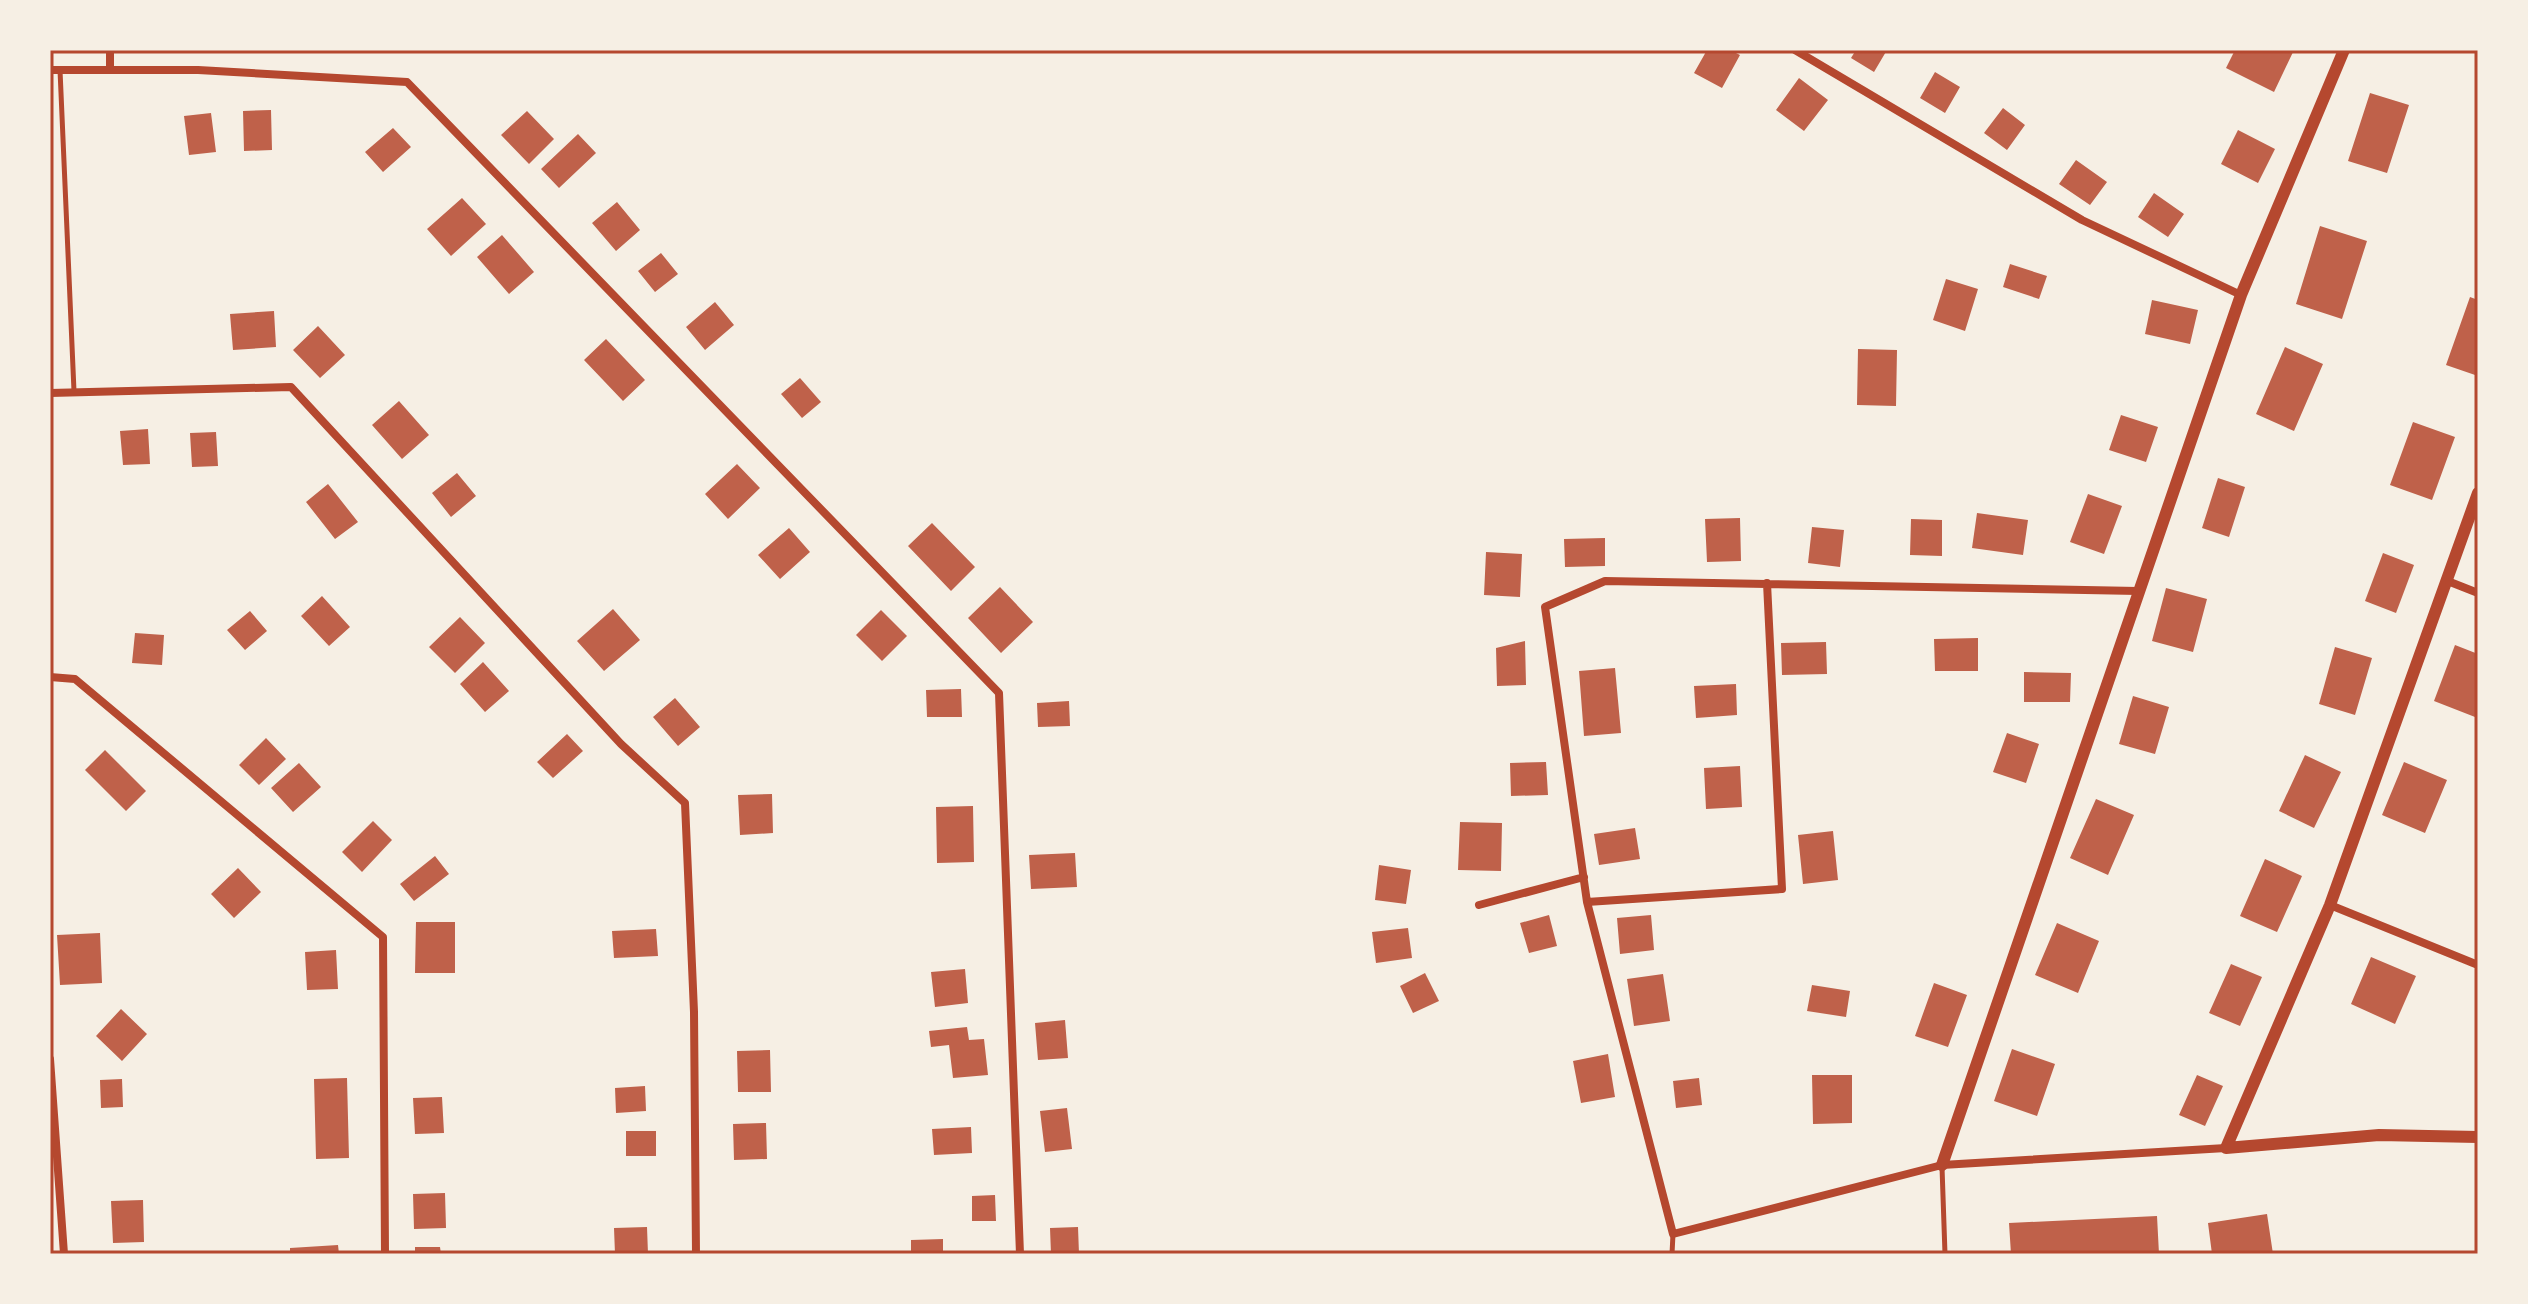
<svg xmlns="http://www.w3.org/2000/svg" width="2528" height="1304" viewBox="0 0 2528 1304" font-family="'Golos Text',sans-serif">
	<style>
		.building { fill: #bf614a }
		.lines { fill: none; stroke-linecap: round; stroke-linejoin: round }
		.service { stroke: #b5482f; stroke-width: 5 }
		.minor { stroke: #b5482f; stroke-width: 8 }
		.tertiary { stroke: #b5482f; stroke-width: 12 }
		.neatline { fill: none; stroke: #b5482f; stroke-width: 3 }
	</style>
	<rect width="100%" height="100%" fill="#f6efe4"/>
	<path class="building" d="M1707 50H1730L1740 55 1722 88 1694 73Z
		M1856 50H1887L1874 72 1851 58Z
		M2235 50H2294L2274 92 2226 68Z
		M1935 72 1960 87 1945 113 1920 98Z
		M1799 78 1828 100 1804 131 1776 110Z
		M2370 93 2409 105 2387 173 2348 161Z
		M2003 108 2025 125 2007 150 1984 133Z
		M271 110 272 150 244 151 243 111Z
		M527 111 554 139 529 164 501 135Z
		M211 113 216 152 189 155 184 116Z
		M393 128 411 147 383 172 365 152Z
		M2238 130 2275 149 2258 183 2221 164Z
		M578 134 596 153 559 188 541 169Z
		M2076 160 2107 182 2090 205 2059 184Z
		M2154 193 2184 214 2168 237 2138 217Z
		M462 198 486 224 451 256 427 229Z
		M617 202 640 230 616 251 592 223Z
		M2320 226 2367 241 2342 319 2296 304Z
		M502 235 534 272 509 294 477 257Z
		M661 253 678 274 655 292 638 271Z
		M2010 264 2047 276 2039 299 2003 287Z
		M1946 279 1978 289 1965 331 1933 320Z
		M2470 297 2478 300V376L2446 365Z
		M2152 300 2198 310 2190 344 2145 334Z
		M715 302 734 325 705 350 686 327Z
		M274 311 276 347 233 350 230 314Z
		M318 326 345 355 320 378 293 350Z
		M606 339 645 380 623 401 584 360Z
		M2285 347 2323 364 2294 431 2256 414Z
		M1858 349 1897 350 1896 406 1857 405Z
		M800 378 821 402 802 418 781 394Z
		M399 401 429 435 402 459 372 425Z
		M2121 415 2158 427 2146 462 2109 450Z
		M2413 422 2455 437 2432 500 2390 485Z
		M148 429 150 464 123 465 120 431Z
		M216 432 218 466 192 467 190 433Z
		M737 464 760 488 728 519 705 494Z
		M457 473 476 496 451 517 432 493Z
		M2218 478 2245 487 2229 537 2202 528Z
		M328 484 358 522 335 539 306 502Z
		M2088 494 2122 506 2104 554 2070 542Z
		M1977 513 2028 520 2023 555 1972 548Z
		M1740 518 1741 561 1707 562 1705 519Z
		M1911 519 1942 520V556L1910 555Z
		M932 523 975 567 951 591 908 546Z
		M1812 527 1844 530 1840 567 1808 563Z
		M789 528 810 552 780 579 758 555Z
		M1605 538V566L1565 567 1564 539Z
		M1486 552 1522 554 1520 597 1484 595Z
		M2383 553 2414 565 2396 613 2365 601Z
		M1000 587 1033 622 1001 653 968 618Z
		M2166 588 2207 599 2193 652 2152 641Z
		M322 596 350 627 329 646 301 616Z
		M613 609 640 640 604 671 577 641Z
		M881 610 907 636 882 661 856 635Z
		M250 611 267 631 245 650 227 630Z
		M460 617 485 643 455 673 429 647Z
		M135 633 164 635 162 665 132 663Z
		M1978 638V671H1935L1934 639Z
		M1525 641 1526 685 1497 686 1496 648Z
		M1826 642 1827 674 1782 675 1781 643Z
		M2455 645 2478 654 2475 717 2434 701Z
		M2335 647 2372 658 2355 715 2319 704Z
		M483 662 509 691 485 712 460 684Z
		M1615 668 1621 733 1584 736 1579 671Z
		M2024 672 2071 673 2070 702H2024Z
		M1736 684 1737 715 1696 718 1694 686Z
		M961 689 962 717H927L926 690Z
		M2133 696 2169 707 2155 754 2119 744Z
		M675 698 700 727 678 746 653 717Z
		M1069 701 1070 726 1038 727 1037 703Z
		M2007 733 2039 744 2026 783 1993 772Z
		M567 734 583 751 553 778 537 762Z
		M266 738 286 759 259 785 239 765Z
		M105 750 146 791 126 811 85 770Z
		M2305 755 2341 772 2314 828 2279 811Z
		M1546 762 1548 795 1511 796 1510 763Z
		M2404 762 2447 780 2425 833 2382 815Z
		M299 763 321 787 293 812 271 788Z
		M1740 766 1742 807 1706 809 1704 768Z
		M772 794 773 833 740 835 738 795Z
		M2096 799 2134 815 2108 875 2070 858Z
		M973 806 974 862 937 863 936 807Z
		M373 821 392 840 362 872 342 852Z
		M1460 822 1502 823 1501 871 1458 870Z
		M1635 828 1640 859 1599 865 1594 834Z
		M1833 831 1838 880 1803 884 1798 835Z
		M1075 853 1077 887 1031 889 1029 855Z
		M435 856 449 874 414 901 400 884Z
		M2265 859 2302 876 2277 932 2240 916Z
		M1379 865 1411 870 1406 904 1375 900Z
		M238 868 261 892 234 918 211 894Z
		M1549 915 1557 946 1529 953 1520 923Z
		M1651 915 1654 950 1620 954 1617 918Z
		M416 922H455V973H415Z
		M2057 923 2099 941 2078 993 2035 975Z
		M1408 928 1412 958 1376 963 1372 932Z
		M656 929 658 956 614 958 612 931Z
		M100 933 102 983 60 985 57 935Z
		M336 950 338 989 307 990 305 952Z
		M2371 957 2416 976 2395 1024 2351 1004Z
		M2231 964 2262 977 2240 1026 2209 1013Z
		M965 969 968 1003 935 1007 931 972Z
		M1425 973 1439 1001 1413 1013 1400 986Z
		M1663 974 1670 1021 1634 1026 1627 979Z
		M1934 983 1967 995 1948 1047 1915 1036Z
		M1812 985 1850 991 1846 1017 1807 1011Z
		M121 1009 147 1034 122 1061 96 1036Z
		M1065 1020 1068 1058 1038 1060 1035 1023Z
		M967 1027 969 1040 984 1039 988 1075 953 1078 949 1045 931 1047 929 1031Z
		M2012 1049 2055 1064 2037 1116 1994 1101Z
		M770 1050 771 1092H738L737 1051Z
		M1608 1054 1615 1097 1581 1103 1573 1061Z
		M1812 1075H1852V1123L1813 1124Z
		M2197 1075 2223 1086 2205 1126 2179 1115Z
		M347 1078 349 1158 316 1159 314 1079Z
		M1699 1078 1702 1105 1676 1108 1673 1081Z
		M122 1079 123 1107 101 1108 100 1080Z
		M645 1086 646 1111 616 1113 615 1088Z
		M442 1097 444 1133 415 1134 413 1098Z
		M1067 1108 1072 1149 1045 1152 1040 1111Z
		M766 1123 767 1159 734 1160 733 1124Z
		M971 1127 972 1153 934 1155 932 1129Z
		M626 1131H656V1156H626Z
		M445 1193 446 1228 414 1229 413 1194Z
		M995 1195 996 1221H972V1196Z
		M143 1200 144 1242 113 1243 111 1201Z
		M2267 1214 2273 1254H2212L2208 1223Z
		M2157 1216 2159 1254H2011L2009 1223Z
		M647 1227 648 1254H615L614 1228Z
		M1078 1227 1079 1254H1051L1050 1228Z
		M943 1239V1254H911V1240Z
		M338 1245 339 1254H290V1248Z
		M415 1247H440L441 1254H415Z"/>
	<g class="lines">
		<path class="service" d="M60 70 74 391
			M1942 1167 1945 1254
			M1672 1254 1673 1234"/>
		<path class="minor" d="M110 50V70
			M1795 50 2082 220 2241 295
			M50 70H198L407 82 999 693 1020 1254
			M50 393 291 387 621 744 685 803 694 1012 696 1254
			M2445 580 2478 593
			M2138 591 1605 581 1545 607 1587 902 1673 1234 1942 1165 2226 1148
			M50 677 75 679 383 937 385 1254
			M1587 902 1782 889 1767 583
			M1479 905 1584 877
			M2330 905 2478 965
			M50 1059 64 1254"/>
		<path class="tertiary" d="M2478 493 2330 905 2226 1148 2379 1135 2478 1137
			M1942 1165 2241 295 2344 50"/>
	</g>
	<rect width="2528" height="1304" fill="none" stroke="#f6efe4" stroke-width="104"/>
	<rect x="52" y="52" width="2424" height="1200" class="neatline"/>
</svg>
